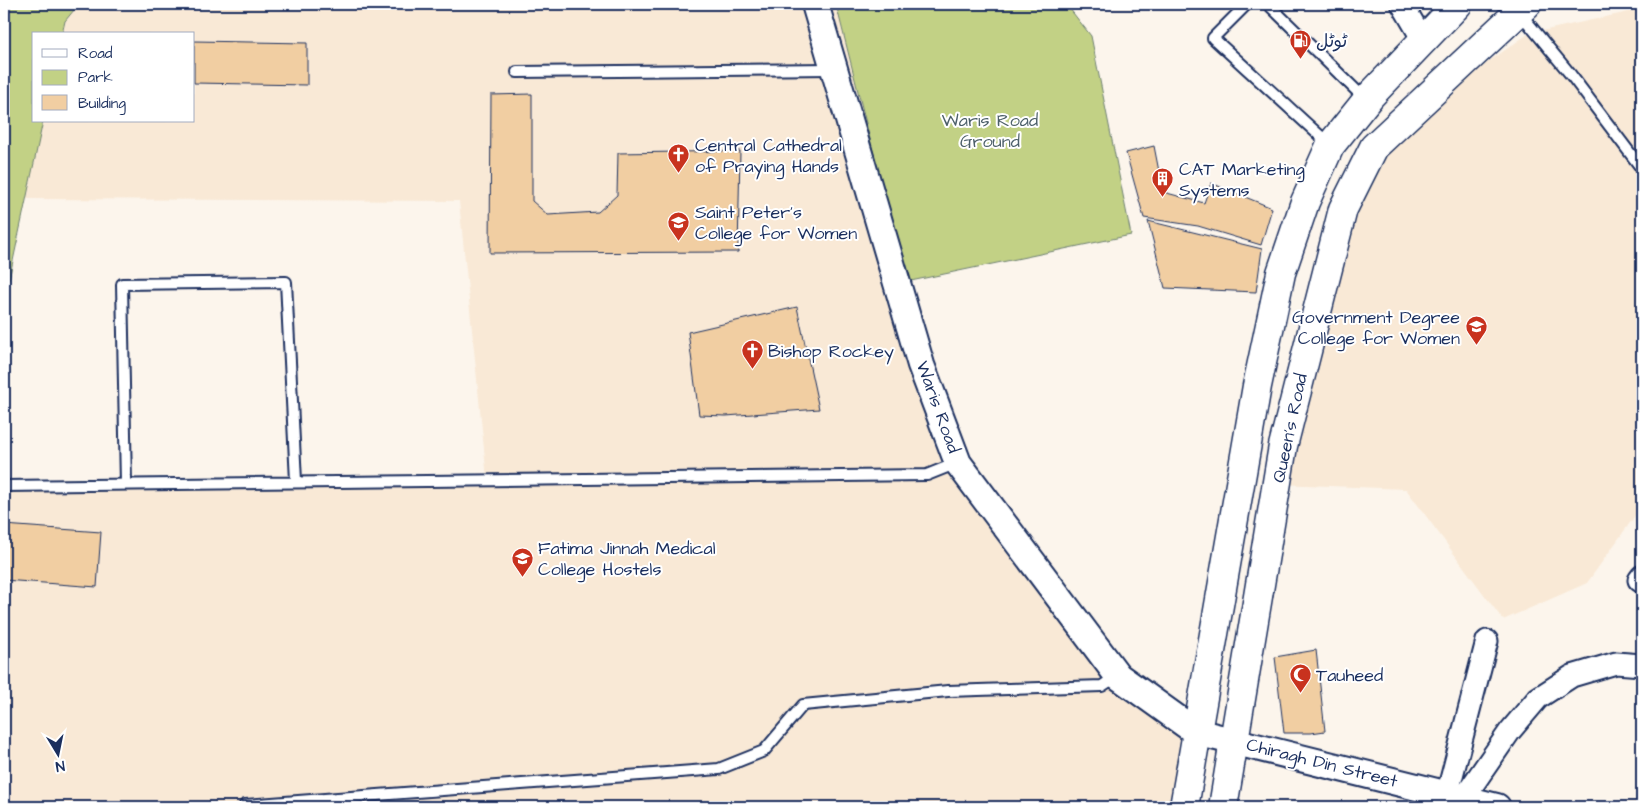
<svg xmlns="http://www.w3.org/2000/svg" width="1646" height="811" viewBox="0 0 1646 811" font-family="'Architects Daughter','Playpen Sans Arabic',sans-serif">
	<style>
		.built { fill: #f9e9d6 }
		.green { fill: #c2d185; stroke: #6e8072 }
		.building { fill: #f1cea2; stroke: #1b2f5e }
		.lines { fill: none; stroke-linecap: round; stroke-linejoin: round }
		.service-casing { stroke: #1b2f5e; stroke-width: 14 }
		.minor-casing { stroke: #1b2f5e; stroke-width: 25 }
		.tertiary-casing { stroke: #1b2f5e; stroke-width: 30 }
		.secondary-casing { stroke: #1b2f5e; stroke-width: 31 }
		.service { stroke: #fff; stroke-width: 10 }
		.minor { stroke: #fff; stroke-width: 21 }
		.tertiary { stroke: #fff; stroke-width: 26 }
		.secondary { stroke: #fff; stroke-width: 28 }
		.labels { text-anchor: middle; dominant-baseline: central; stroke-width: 4; stroke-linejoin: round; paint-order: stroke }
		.poi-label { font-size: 18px; fill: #1b2f5e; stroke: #fff; text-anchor: start }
		.park-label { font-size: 18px; fill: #4d606a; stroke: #fff }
		.street-label { font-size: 18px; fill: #1b2f5e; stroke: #fff }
	</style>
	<rect width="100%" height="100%" fill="#fcf5ec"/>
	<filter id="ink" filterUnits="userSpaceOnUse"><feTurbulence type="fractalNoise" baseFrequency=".02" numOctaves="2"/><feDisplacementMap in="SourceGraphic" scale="10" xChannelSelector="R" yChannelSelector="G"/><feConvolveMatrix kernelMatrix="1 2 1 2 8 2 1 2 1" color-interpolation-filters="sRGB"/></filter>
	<g filter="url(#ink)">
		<path class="built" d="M79 4H836L954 472 1116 669 1196 732 1184 807H4V486L487 479 459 201 26 199 43 121H194V34H62L65 21Z
			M1642 9V506L1587 583 1503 620 1406 489 1278 484 1343 209 1375 150 1435 99 1528 34Z"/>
		<path class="green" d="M4 4H79L65 21 62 34H34V121H43L4 303Z
			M836 4H1066L1091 36 1131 235 906 282Z"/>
		<path class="building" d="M194 41 307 43V85L194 83Z
			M532 94V201L548 215 598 212 617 195 618 153 740 151 738 252 490 253 491 95Z
			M1154 146 1163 192 1204 203 1211 183 1272 208 1261 245 1198 226 1144 218 1126 153Z
			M1148 221 1262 249 1256 292 1165 288Z
			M797 307 819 409 726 416 699 415 688 332Z
			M4 525 101 532 97 587 4 580Z
			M1316 650 1325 731 1311 733H1284L1275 657Z"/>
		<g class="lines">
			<defs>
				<path id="service" d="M1247 4 1213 38 1330 145
					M1268 4 1365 99
					M1519 12 1571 75 1642 169
					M517 72 833 69
					M126 484 122 284 286 282 296 481
					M4 486 927 475 957 463
					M245 807V805L719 769 764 751 803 705 948 691 1102 686 1117 676"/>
				<path id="minor" d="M1402 4 1423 40
					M1642 576 1639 580 1642 582
					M1447 795 1487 641
					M1463 799 1510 731 1538 698 1572 676 1616 663 1642 665"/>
				<path id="tertiary" d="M815 4 921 365 958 463 1118 676 1196 732 1497 807"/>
				<path id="secondary" d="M1184 807 1257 386 1281 273 1305 202 1330 146 1371 95 1458 4
					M1223 807 1283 446 1343 209 1374 147 1527 4"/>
			</defs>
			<use href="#service" class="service-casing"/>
			<use href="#minor" class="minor-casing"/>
			<use href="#tertiary" class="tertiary-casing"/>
			<use href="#secondary" class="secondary-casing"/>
			<use href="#service" class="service"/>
			<use href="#minor" class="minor"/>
			<use href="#tertiary" class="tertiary"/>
			<use href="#secondary" class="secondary"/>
		</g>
	</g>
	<defs>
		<symbol id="fuel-pin" viewBox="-11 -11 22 30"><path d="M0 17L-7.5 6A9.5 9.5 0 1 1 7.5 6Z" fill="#c8321e" stroke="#fff"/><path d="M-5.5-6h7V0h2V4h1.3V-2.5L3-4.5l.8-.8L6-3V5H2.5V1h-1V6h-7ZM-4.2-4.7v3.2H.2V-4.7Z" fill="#fff"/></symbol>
		<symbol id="church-pin" viewBox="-11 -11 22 30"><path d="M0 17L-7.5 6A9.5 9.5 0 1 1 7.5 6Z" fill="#c8321e" stroke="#fff"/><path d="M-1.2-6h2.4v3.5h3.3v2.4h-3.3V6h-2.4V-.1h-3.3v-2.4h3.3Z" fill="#fff"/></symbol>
		<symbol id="building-pin" viewBox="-11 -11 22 30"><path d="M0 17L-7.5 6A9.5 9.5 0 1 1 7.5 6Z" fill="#c8321e" stroke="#fff"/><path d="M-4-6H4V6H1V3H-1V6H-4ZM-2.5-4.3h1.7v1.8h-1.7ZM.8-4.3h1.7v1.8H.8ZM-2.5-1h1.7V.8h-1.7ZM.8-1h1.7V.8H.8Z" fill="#fff"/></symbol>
		<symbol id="university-pin" viewBox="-11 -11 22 30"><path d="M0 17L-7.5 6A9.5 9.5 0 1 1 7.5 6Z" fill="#c8321e" stroke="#fff"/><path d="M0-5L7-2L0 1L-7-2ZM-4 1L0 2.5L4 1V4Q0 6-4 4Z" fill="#fff"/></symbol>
		<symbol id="school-pin" viewBox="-11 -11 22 30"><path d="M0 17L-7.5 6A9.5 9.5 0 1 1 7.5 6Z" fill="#c8321e" stroke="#fff"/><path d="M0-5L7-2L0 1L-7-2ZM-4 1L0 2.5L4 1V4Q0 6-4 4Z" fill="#fff"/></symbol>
		<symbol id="mosque-pin" viewBox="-11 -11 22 30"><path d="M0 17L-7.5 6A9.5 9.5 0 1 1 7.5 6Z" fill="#c8321e" stroke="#fff"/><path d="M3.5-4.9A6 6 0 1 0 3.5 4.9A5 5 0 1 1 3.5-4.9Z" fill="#fff"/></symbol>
	</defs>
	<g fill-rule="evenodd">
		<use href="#fuel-pin" x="1288" y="28" width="25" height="34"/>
		<use href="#church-pin" x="666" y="142" width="25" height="34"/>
		<use href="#building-pin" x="1150" y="166" width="25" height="34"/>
		<use href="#university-pin" x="666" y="210" width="25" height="34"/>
		<use href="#school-pin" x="1464" y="314" width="25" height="34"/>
		<use href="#church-pin" x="740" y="338" width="25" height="34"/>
		<use href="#university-pin" x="510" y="546" width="25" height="34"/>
		<use href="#mosque-pin" x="1288" y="662" width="25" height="34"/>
	</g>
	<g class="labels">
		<g class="poi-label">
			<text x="1316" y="41">ٹوٹل</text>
			<text x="695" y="145">Central Cathedral<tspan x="695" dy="21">of Praying Hands</tspan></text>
			<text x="1179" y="169">CAT Marketing<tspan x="1179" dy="21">Systems</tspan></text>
			<text x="695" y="212">Saint Peter's<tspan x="695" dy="21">College for Women</tspan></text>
			<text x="1460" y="317" text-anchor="end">Government Degree<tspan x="1460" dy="21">College for Women</tspan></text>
			<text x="768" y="351">Bishop Rockey</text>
			<text x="538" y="548">Fatima Jinnah Medical<tspan x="538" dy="21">College Hostels</tspan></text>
			<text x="1316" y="675">Tauheed</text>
		</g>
		<g class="park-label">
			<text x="990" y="120">Waris Road<tspan x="990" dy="21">Ground</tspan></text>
		</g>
		<g class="street-label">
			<text transform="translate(938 407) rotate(70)">Waris Road</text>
			<text transform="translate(1290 428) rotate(-78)">Queen's Road</text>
			<text transform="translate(1322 763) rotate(14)">Chiragh Din Street</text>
		</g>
	</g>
	<rect width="1646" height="811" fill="none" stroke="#fff" stroke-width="20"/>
	<rect x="10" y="10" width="1626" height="791" fill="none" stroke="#1b2f5e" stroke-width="2" filter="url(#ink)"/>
	<rect x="32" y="32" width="162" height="90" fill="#ffffff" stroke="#a4acbf"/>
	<rect x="42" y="49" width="25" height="8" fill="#ffffff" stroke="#a4acbf"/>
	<text x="78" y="58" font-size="15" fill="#1b2f5e">Road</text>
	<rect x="42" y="70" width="25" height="15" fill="#c2d185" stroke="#a4acbf"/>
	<text x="78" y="82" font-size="15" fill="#1b2f5e">Park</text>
	<rect x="42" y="95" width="25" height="15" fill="#f1cea2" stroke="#a4acbf"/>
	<text x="78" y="108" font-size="15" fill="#1b2f5e">Building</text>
	<g transform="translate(58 754) rotate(170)" stroke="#ffffff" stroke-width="4" paint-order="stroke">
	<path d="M0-4L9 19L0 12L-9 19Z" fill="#1b2f5e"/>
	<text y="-8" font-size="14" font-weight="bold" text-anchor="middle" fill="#1b2f5e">N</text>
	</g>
</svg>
